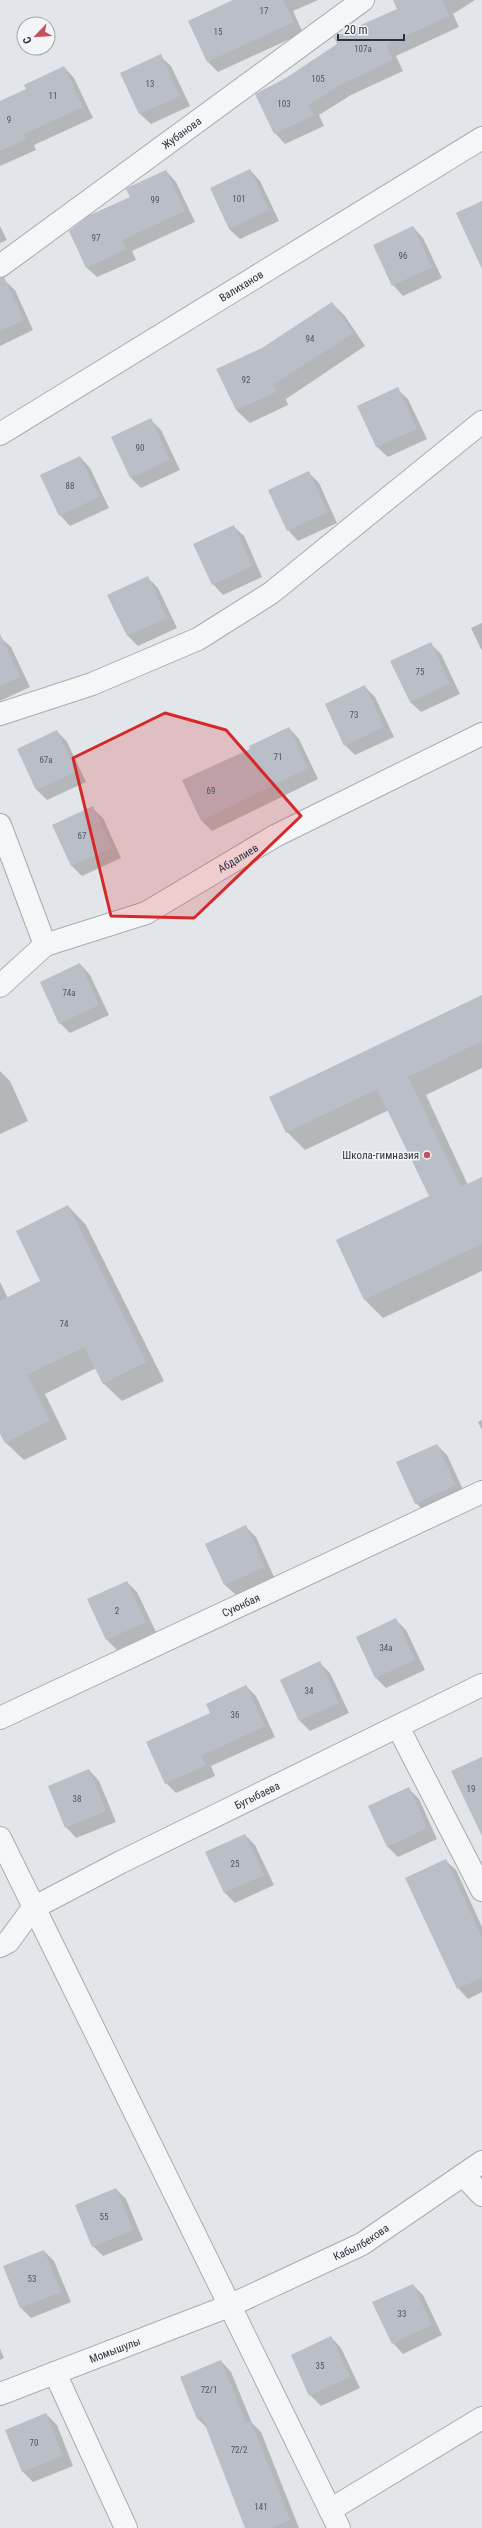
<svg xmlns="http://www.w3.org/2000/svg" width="482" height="2528" viewBox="0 0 482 2528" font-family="'Roboto Condensed',sans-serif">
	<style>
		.shadow { fill: #0003 }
		.building { fill: #babec6 }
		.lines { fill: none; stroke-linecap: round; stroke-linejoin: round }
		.minor-casing { stroke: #a7acb3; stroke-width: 24 }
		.minor { stroke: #f5f6f8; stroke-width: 22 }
		.marked { fill: #d62828; fill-opacity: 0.2; stroke: #d62828; stroke-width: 3; stroke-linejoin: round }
		.poi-dot { fill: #c4515c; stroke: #f2f4f7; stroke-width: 1.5 }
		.labels { text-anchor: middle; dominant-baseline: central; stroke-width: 3; stroke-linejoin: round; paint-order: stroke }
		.number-label { font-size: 9px; fill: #4f5562 }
		.street-label { font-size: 11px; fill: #2b3240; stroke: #f2f4f7 }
		.poi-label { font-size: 11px; fill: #2b3240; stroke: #f2f4f7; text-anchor: end }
	</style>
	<rect width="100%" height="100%" fill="#e2e5e9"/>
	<path class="shadow" d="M235 0H318L293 11 303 33 218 72 208 62 189 21Z
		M394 0H475L453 14 459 27 396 56 403 71 351 95 319 115 324 126 285 144 275 133 287 78 398 9Z
		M160 56 171 66 190 106 151 124 140 114 122 73Z
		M64 67 74 78 93 118 34 145 36 150 0 166V102L27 90Z
		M250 170 260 181 279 221 240 239 229 229Z
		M166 171 176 182 195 222 132 251 136 260 97 277 86 267 131 198Z
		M0 226 7 240 0 243Z
		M413 227 423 238 442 278 403 296 393 285Z
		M4 280 15 290 33 330 0 346V282Z
		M332 303 345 316 365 346 286 399 288 405 250 423 236 410 262 349Z
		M397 389 408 399 427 439 388 457 377 447 359 407Z
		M151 420 161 430 180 470 141 488 131 478Z
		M80 457 90 468 109 508 70 526 60 515Z
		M308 472 319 483 337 523 298 541 288 530Z
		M233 526 244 536 262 577 223 595 213 584Z
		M148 578 158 588 177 628 138 646 128 636Z
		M482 623V651L471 628Z
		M0 637 11 647 30 687 0 701Z
		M431 644 441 654 460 694 421 712 410 702Z
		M365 687 375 697 394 737 355 755 345 745Z
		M289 728 299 739 318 779 212 831 202 821 251 749Z
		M57 731 67 742 86 782 47 800 37 790 18 749Z
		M92 808 103 818 121 858 82 876 72 866 54 825Z
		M80 964 90 975 109 1015 70 1033 60 1023Z
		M482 996V1068L426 1095 468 1185 482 1178V1271L383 1318 365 1300 337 1241 430 1197 389 1110 305 1150 287 1132Z
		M0 1071 10 1081 28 1121 0 1134Z
		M68 1206 86 1225 164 1381 122 1401 103 1383 96 1368 45 1394 67 1439 24 1460 5 1442 0 1431V1282L8 1298 42 1281Z
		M482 1420V1430L478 1422Z
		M437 1445 447 1455 466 1496 427 1514 416 1503Z
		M246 1527 256 1537 274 1577 236 1595 225 1585 207 1545Z
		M127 1582 137 1592 156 1632 117 1650 107 1640 88 1600Z
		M396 1620 406 1630 425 1670 386 1688 376 1678 357 1638Z
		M320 1663 330 1673 349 1713 310 1731 300 1721 281 1680Z
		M246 1686 256 1696 275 1737 211 1766 215 1776 176 1793 166 1783 211 1713Z
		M89 1770 99 1781 116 1822 76 1838 66 1827Z
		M408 1788 419 1799 437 1839 398 1857 388 1847 369 1806Z
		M245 1835 255 1845 274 1885 235 1903 225 1893 206 1853Z
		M445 1860 456 1870 482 1927V1992L468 1999 458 1988Z
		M116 2189 126 2199 143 2240 103 2256 93 2246Z
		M44 2251 54 2261 71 2302 31 2318 21 2308 4 2267Z
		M413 2285 423 2295 442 2335 403 2354 393 2343Z
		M331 2337 341 2348 360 2388 321 2406 310 2395Z
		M0 2349 4 2358 0 2360Z
		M221 2361 231 2372 252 2423 261 2432 299 2528H247L207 2428 198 2419Z
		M46 2414 57 2425 73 2466 33 2482 23 2472 7 2431Z"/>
	<path class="building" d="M233 0H283L294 22 207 62 188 21Z
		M393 0H442L449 16 386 45 393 60 340 85 309 105 314 115 274 134 255 94 286 78 337 44 334 37 397 9Z
		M161 54 180 96 139 114 120 73Z
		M64 66 83 107 24 134 26 139 0 151V101L26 89 24 85Z
		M250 169 269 210 229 229 210 188Z
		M166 170 185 211 122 240 126 249 86 268 69 231 90 215 130 197 126 189 129 187Z
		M482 201V269L456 213Z
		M413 226 432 267 392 286 373 245Z
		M4 277 24 320 0 331V278Z
		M332 302 353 333 273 385 276 392 236 410 216 369 262 348Z
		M398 387 417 429 376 447 357 406Z
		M151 418 170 460 130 478 111 437Z
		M80 456 99 497 59 516 40 475Z
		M309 471 328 512 287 531 268 490Z
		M234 525 252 566 212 585 193 544Z
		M148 576 167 618 127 636 107 595Z
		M0 634 20 677 0 686Z
		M431 642 450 684 410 702 390 661Z
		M365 685 384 727 344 746 325 704Z
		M289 727 308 768 201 821 182 780 250 749 249 746Z
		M57 730 76 772 36 790 17 749Z
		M93 806 112 848 71 866 52 825Z
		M80 963 99 1005 59 1024 40 982Z
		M482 995V1041L408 1077 461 1187 482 1177V1244L364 1300 336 1240 429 1196 377 1089 286 1133 269 1097Z
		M68 1205 146 1362 103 1384 84 1347 27 1375 50 1420 5 1443 0 1434V1301L40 1281 16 1231Z
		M437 1444 456 1485 415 1504 396 1462Z
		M246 1525 265 1567 224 1585 205 1544Z
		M127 1581 146 1622 106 1640 87 1599Z
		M396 1618 415 1660 375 1678 356 1637Z
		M320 1661 339 1703 299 1721 280 1680Z
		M246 1685 265 1726 201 1756 206 1765 165 1784 146 1742 210 1713 206 1704Z
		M482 1757V1836L451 1771Z
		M89 1769 106 1811 65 1828 48 1786Z
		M409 1787 427 1828 387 1847 368 1806Z
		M245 1834 264 1875 224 1893 205 1852Z
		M446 1859 482 1937V1978L457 1989 405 1878Z
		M116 2188 133 2230 92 2247 75 2205Z
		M44 2250 61 2292 20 2308 3 2266Z
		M413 2284 432 2325 392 2344 372 2302Z
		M331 2336 350 2377 309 2396 291 2355Z
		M221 2360 246 2423 251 2421 290 2520 270 2528H245L202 2417 197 2419 180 2377Z
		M46 2413 63 2456 22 2472 5 2430Z"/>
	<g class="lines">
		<defs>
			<g id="minor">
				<path id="s1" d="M0 266 363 0"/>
				<path id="s2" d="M0 434 482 138"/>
				<path d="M0 714 92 684 198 639 271 593 482 422"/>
				<path d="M0 825 45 945"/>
				<path id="s3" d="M0 986 45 945 146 913 275 836 482 734"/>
				<path id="s4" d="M0 1718 482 1492"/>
				<path d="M398 1727 482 1890"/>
				<path d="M0 1838 339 2528"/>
				<path id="s5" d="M0 1946 8 1942 33 1908 121 1862 482 1685"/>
				<path d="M463 2175 482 2195"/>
				<path d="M55 2373 126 2528"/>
				<path id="s6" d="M0 2394 229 2306 362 2244 482 2162"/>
				<path d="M330 2510 482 2418"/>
			</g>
		</defs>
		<use href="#minor" class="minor-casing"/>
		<use href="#minor" class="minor"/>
	</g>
	<path class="marked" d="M165 713 226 730 301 816 194 918 111 916 73 758Z"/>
	<circle class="poi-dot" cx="427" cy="1155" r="4"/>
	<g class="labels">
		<g class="number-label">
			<text x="264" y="11">17</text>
			<text x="218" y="32">15</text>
			<text x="363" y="49">107а</text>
			<text x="318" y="79">105</text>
			<text x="150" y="84">13</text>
			<text x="53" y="96">11</text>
			<text x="284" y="104">103</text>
			<text x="9" y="120">9</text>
			<text x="239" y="199">101</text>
			<text x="155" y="200">99</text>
			<text x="96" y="238">97</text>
			<text x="403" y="256">96</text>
			<text x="310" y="339">94</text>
			<text x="246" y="380">92</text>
			<text x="140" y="448">90</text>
			<text x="70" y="486">88</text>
			<text x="420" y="672">75</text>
			<text x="354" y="715">73</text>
			<text x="278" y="757">71</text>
			<text x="46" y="760">67а</text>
			<text x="211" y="791">69</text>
			<text x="82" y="836">67</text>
			<text x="69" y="993">74а</text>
			<text x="64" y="1324">74</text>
			<text x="117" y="1611">2</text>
			<text x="386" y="1648">34а</text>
			<text x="309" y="1691">34</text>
			<text x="235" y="1715">36</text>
			<text x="471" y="1789">19</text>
			<text x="77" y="1799">38</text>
			<text x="235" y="1864">25</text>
			<text x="104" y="2217">55</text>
			<text x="32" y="2279">53</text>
			<text x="402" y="2314">33</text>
			<text x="320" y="2366">35</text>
			<text x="209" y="2390">72/1</text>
			<text x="34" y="2443">70</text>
			<text x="239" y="2450">72/2</text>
			<text x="261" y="2507">141</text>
		</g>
		<g class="street-label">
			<text stroke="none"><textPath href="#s1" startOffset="225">Жубанова</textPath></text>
			<text stroke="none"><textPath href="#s2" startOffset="283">Валиханов</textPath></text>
			<text stroke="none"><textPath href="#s3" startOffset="274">Абдалиев</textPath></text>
			<text stroke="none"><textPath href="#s4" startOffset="266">Суюнбая</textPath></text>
			<text stroke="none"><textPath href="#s5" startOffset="302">Бугыбаева</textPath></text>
			<text stroke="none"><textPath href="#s6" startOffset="392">Кабылбекова</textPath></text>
			<text stroke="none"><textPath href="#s6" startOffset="123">Момышулы</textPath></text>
		</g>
		<g class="poi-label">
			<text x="419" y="1155">Школа-гимназия</text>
		</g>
	</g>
	<g transform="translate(36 36) rotate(245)"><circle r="19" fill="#f2f4f7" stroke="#a2a6ae"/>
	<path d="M0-3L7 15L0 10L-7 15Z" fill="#c4515c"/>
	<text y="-6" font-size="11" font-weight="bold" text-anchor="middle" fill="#2b3240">С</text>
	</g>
	<path d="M338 34v6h66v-6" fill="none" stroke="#2b3240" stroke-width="2"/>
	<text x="344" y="34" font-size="12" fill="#2b3240" stroke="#f2f4f7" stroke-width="3" paint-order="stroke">20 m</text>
</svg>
